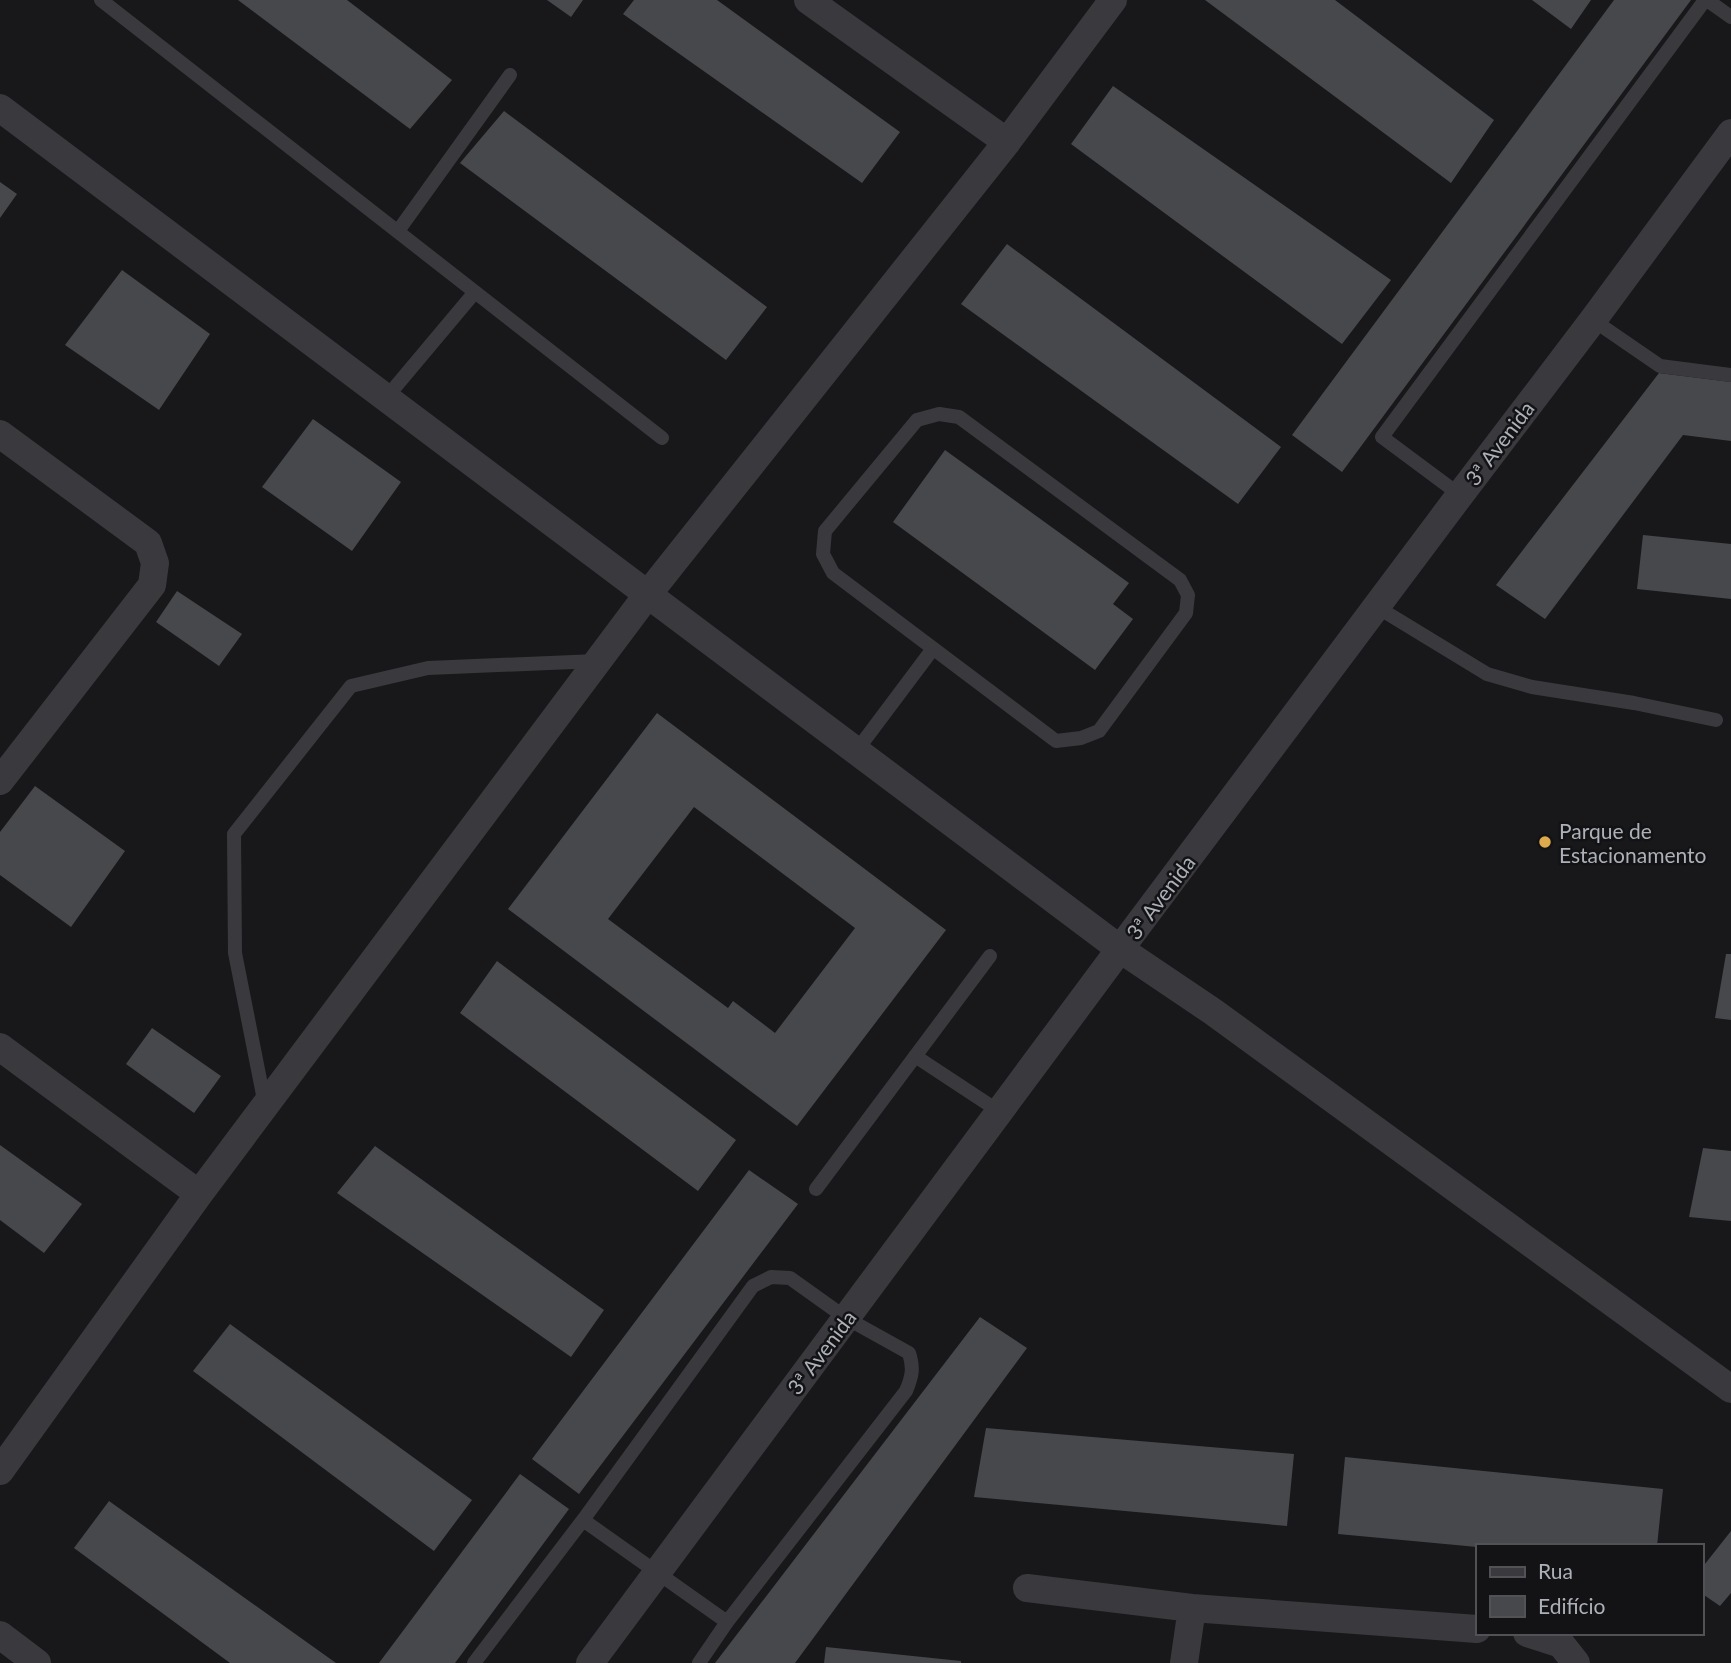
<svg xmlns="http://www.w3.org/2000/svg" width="1731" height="1663" viewBox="0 0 1731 1663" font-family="Lato,sans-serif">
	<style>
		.building { fill: #47484c; fill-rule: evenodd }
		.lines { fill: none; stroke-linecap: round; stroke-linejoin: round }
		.service { stroke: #3a3a3e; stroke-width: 14 }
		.minor { stroke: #3a3a3e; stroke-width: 28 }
		.poi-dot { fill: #ddaa4d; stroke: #131315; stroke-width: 2.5 }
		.labels { text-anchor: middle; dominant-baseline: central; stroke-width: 5; stroke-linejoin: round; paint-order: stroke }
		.street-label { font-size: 21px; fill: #acb0b8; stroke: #131315 }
		.poi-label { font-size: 21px; fill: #acb0b8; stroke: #131315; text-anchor: start }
	</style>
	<rect width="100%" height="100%" fill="#18181a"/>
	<path class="building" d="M238 0H347L452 80 410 129Z
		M547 0H583L571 17Z
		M634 0H717L900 132 862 183 623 14Z
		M1205 0H1335L1494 120 1451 183Z
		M1532 0H1591L1571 29Z
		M1614 0H1691L1342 472 1292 435Z
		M1113 86 1391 280 1342 344 1071 144Z
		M504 111 767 307 726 360 460 163Z
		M0 182 17 194 0 218Z
		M1007 244 1281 447 1238 504 961 304Z
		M122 270 210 334 159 410 65 345Z
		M1659 373 1731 382V441L1683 435 1545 619 1496 585Z
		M313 419 401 482 352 551 262 487Z
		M945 450 1129 583 1113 604 1133 619 1095 670 893 522Z
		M1643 535 1731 544V599L1637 589Z
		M177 591 242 634 219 666 156 622Z
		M657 713 946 930 797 1126 508 909ZM694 807 855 928 775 1033 733 1001 728 1008 608 919Z
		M35 786 125 851 71 927 0 875V832Z
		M1726 954H1731V1020L1715 1018Z
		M497 961 736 1140 698 1191 460 1013Z
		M152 1028 221 1076 194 1113 126 1064Z
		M0 1145 82 1204 44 1253 0 1220Z
		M375 1146 604 1310 571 1357 337 1193Z
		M1703 1148 1731 1151V1221L1689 1217Z
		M749 1170 798 1204 579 1494 532 1459Z
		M980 1317 1027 1348 795 1663H715Z
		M230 1324 472 1500 434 1551 193 1371Z
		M986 1428 1294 1454 1287 1526 974 1497Z
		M1345 1457 1663 1489 1657 1546 1477 1547 1338 1534Z
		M520 1474 569 1509 455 1663H379Z
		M109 1501 336 1663H230L74 1548Z
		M1731 1531V1593L1720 1606 1701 1593V1569Z
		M826 1647 961 1661V1663H824Z"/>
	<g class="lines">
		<path class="service" d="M101 0 662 438
			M1707 0 1731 17
			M398 231 510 75
			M1593 320 1660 366 1731 375
			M386 398 475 292
			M939 414 959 417 1180 580 1188 595 1186 613 1099 731 1081 738 1056 741 833 573 823 554 825 531 917 420Z
			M1460 495 1382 437 1705 0
			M1377 607 1487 674 1532 687 1634 703 1716 720
			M857 750 932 650
			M915 1056 1000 1112
			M265 1105 235 953 234 834 351 686 428 668 597 661
			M816 1189 990 956
			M583 1520 727 1622
			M474 1663 583 1520 753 1286 771 1277 790 1278 846 1318 909 1353C914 1368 912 1377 906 1391L727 1622 699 1663"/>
		<path class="minor" d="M808 0 1007 142
			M0 108 1120 949 1212 1011 1731 1389
			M0 434 148 543 155 563 152 585 0 781
			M0 1047 199 1194
			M0 1471 199 1194 648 594 1007 142 1113 0
			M1027 1588 1192 1608 1477 1629
			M1527 1633 1561 1644 1576 1663
			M0 1635 37 1663
			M590 1663 1120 949 1460 495 1593 320 1731 133
			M1184 1663 1192 1608"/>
	</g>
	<circle class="poi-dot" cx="1545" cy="842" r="7"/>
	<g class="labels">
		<g class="street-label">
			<text transform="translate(1499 443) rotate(-53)">3ª Avenida</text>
			<text transform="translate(1160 897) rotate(-53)">3ª Avenida</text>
			<text transform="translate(821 1352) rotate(-53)">3ª Avenida</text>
		</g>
		<g class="poi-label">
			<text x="1559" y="830">Parque de<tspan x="1559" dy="24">Estacionamento</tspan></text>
		</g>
	</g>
	<rect x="1476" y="1544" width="228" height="91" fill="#131315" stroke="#505256" stroke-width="2"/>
	<rect x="1490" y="1567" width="35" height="10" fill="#3a3a3e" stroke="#505256" stroke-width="2"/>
	<text x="1538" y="1579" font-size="21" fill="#acb0b8">Rua</text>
	<rect x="1490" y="1596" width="35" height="21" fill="#47484c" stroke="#505256" stroke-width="2"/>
	<text x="1538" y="1614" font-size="21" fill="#acb0b8">Edifício</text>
</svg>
